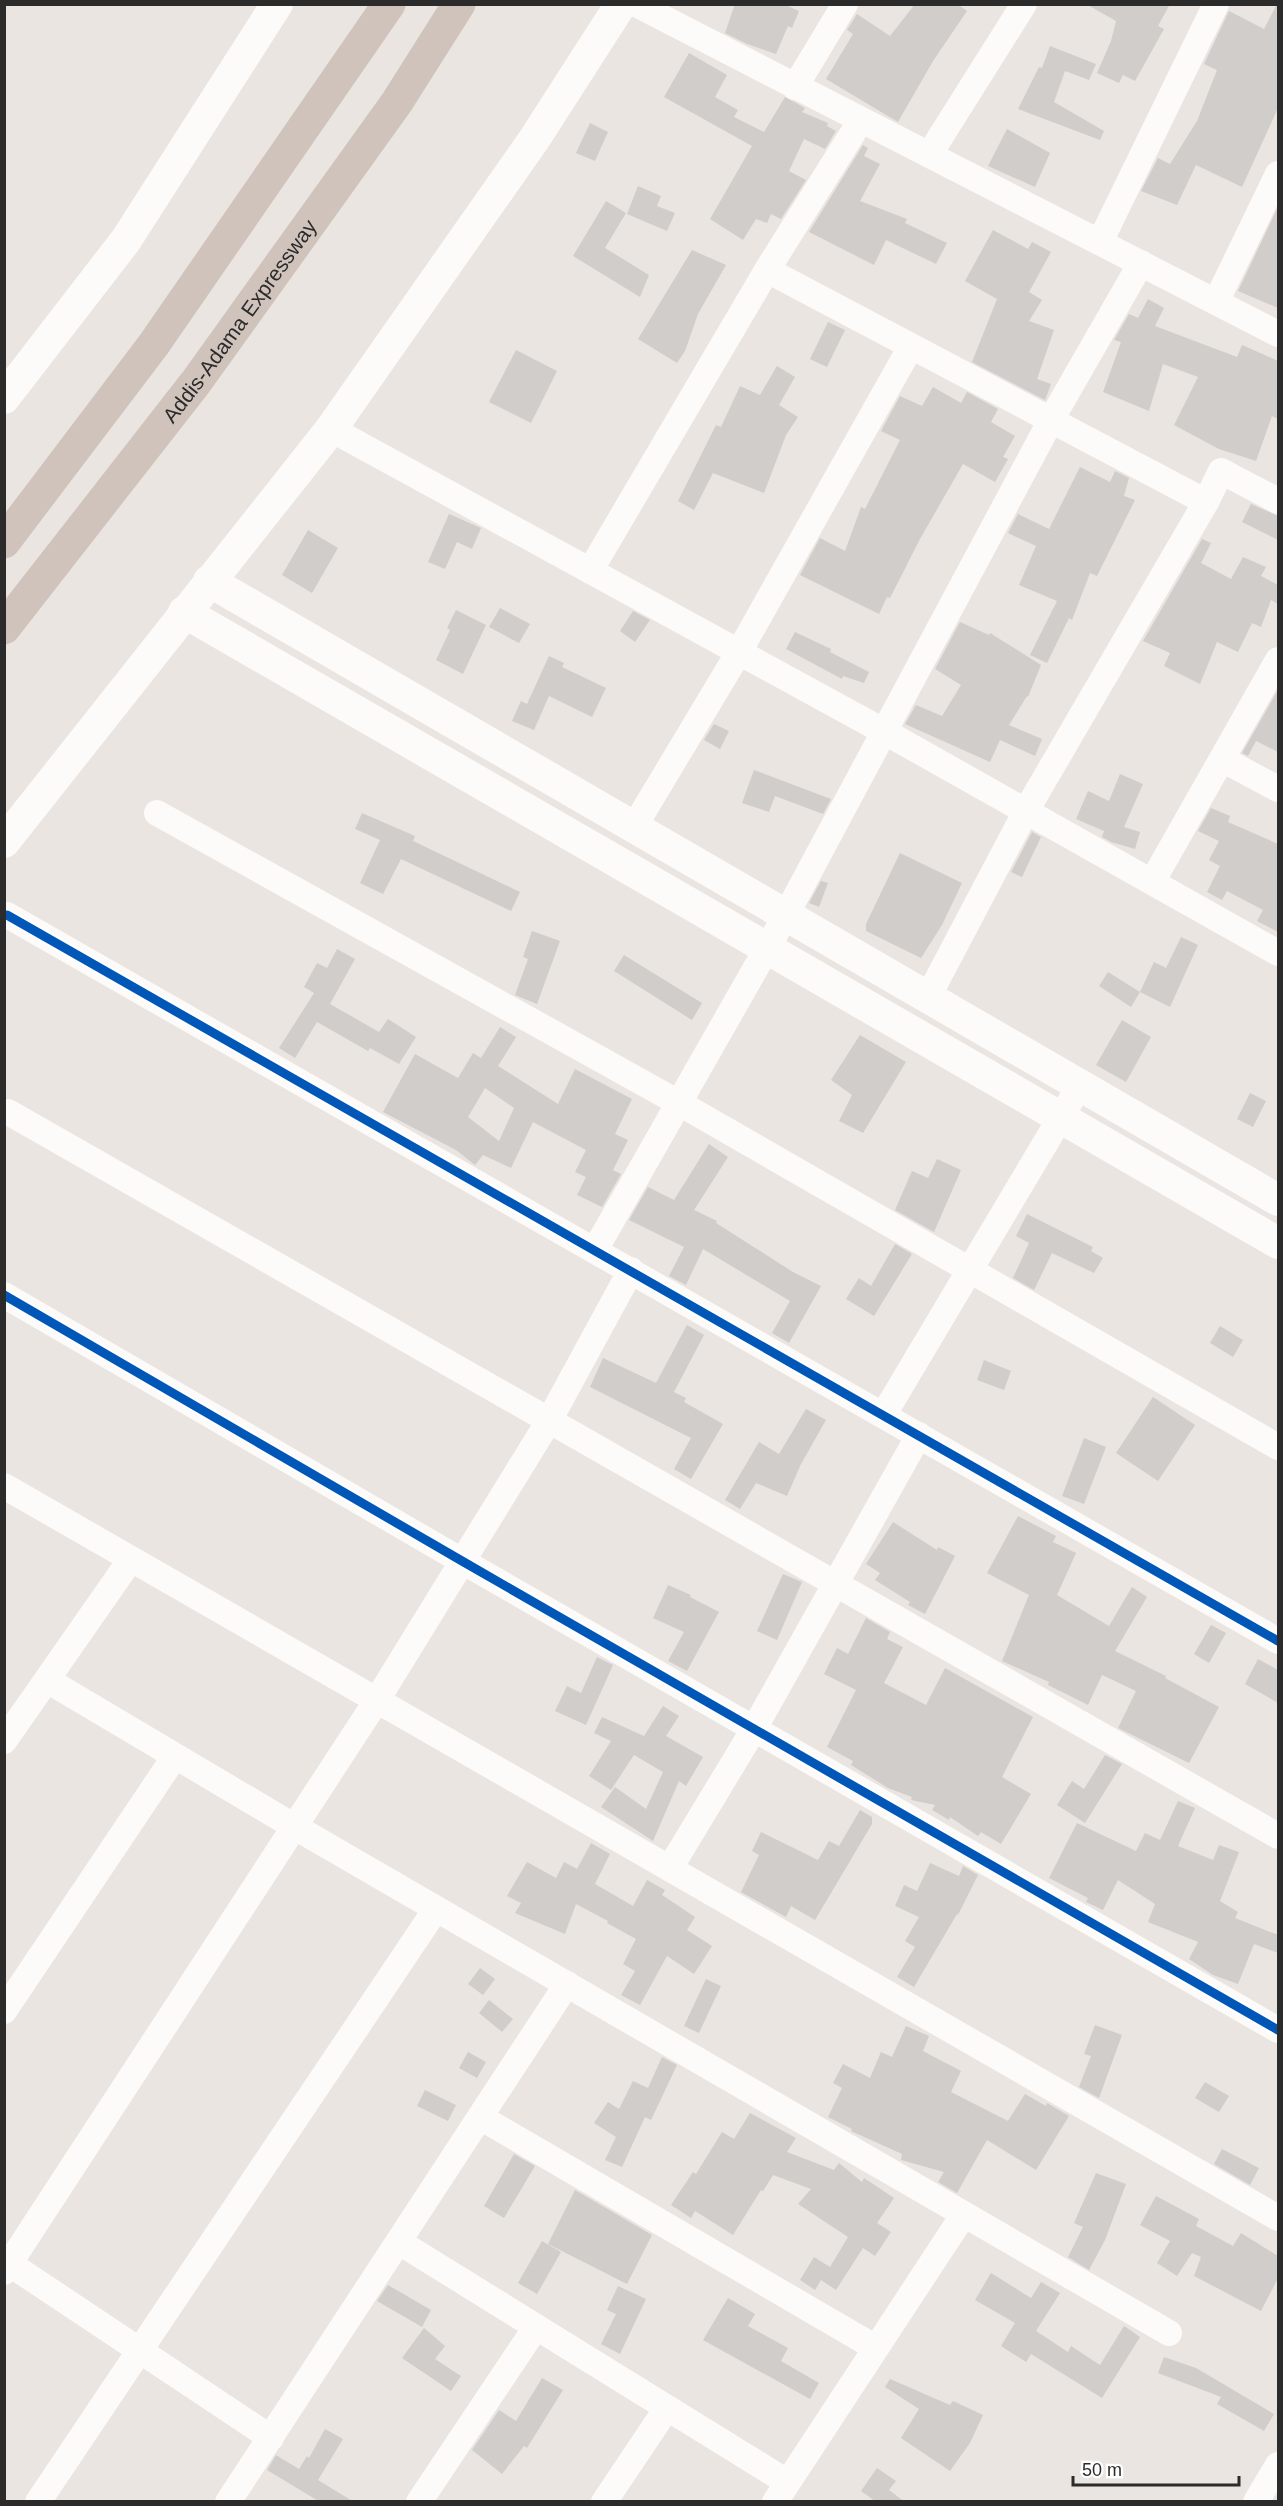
<svg xmlns="http://www.w3.org/2000/svg" width="1283" height="2506" viewBox="0 0 1283 2506" font-family="Arial,sans-serif">
	<style>
		.building { fill: #d0cdca; fill-rule: evenodd }
		.lines { fill: none; stroke-linecap: round; stroke-linejoin: round }
		.minor { stroke: #fcfbfa; stroke-width: 26 }
		.tertiary { stroke: #fcfbfa; stroke-width: 32 }
		.motorway { stroke: #d0c3bc; stroke-width: 33 }
		.cycleway-casing { stroke: #fff; stroke-width: 13 }
		.cycleway { stroke: #0057b8; stroke-width: 9 }
		.labels { text-anchor: middle; dominant-baseline: central; stroke-width: 6; stroke-linejoin: round; paint-order: stroke }
		.street-label { font-size: 21px; fill: #2b2b2b; stroke: #fff }
	</style>
	<rect width="100%" height="100%" fill="#eae5e0"/>
	<path class="building" d="M735 4H783L799 11 792 28 788 26 776 54 747 44 725 33Z
		M915 4H957L967 11 933 61 898 122 826 79 853 34 847 30 857 14 890 36Z
		M1086 4H1170L1158 26 1164 29 1135 81 1123 75 1119 83 1097 73 1111 41 1116 21Z
		M1277 4 1278 108 1242 187 1196 165 1177 205 1141 191 1158 158 1170 164 1197 121 1217 70 1204 64 1229 11 1264 29Z
		M1050 46 1096 64 1089 80 1065 71 1054 102 1104 131 1100 140 1018 109 1039 67 1042 68Z
		M689 53 727 75 715 97 738 110 734 117 764 132 785 97 805 108 802 112 828 123 827 126 836 131 825 149 804 139 789 171 806 180 781 219 771 214 767 223 756 219 743 240 710 219 752 146 664 97Z
		M590 123 608 132 595 161 576 153Z
		M1007 129 1050 153 1035 187 988 166Z
		M863 145 868 148 864 156 880 164 860 201 907 219 905 223 947 243 936 264 886 240 874 265 809 232Z
		M638 186 661 196 657 206 675 213 667 231 627 214Z
		M606 201 626 213 605 248 649 275 640 297 573 256Z
		M1278 207V308L1238 291Z
		M993 230 1028 249 1032 242 1051 252 1029 292 1042 300 1029 321 1054 330 1037 379 1051 384 1045 400 972 362 997 299 965 281Z
		M692 250 726 265 698 314 685 351 677 363 638 339Z
		M1148 299 1164 308 1155 326 1237 357 1242 345 1278 361V419L1272 416 1256 461 1219 449 1174 425 1198 377 1163 364 1149 411 1103 392 1121 342 1114 340 1129 314 1138 318Z
		M828 322 845 330 827 367 810 359Z
		M516 350 557 371 531 423 489 402Z
		M777 366 795 377 779 405 798 417 786 435 764 493 713 473 694 510 678 501 716 425 721 427 740 386 760 395Z
		M933 387 961 403 967 392 998 409 991 422 1015 436 1003 457 1008 459 995 482 963 464 920 539 890 598 887 597 879 614 800 575 820 538 845 551 861 507 865 509 900 440 881 431 900 396 922 406Z
		M1080 467 1110 482 1115 471 1129 478 1124 496 1135 500 1097 576 1090 573 1072 620 1069 618 1047 663 1030 655 1057 601 1019 585 1036 546 1008 533 1018 514 1049 529Z
		M1251 504 1278 516V540L1242 522Z
		M449 514 481 528 472 549 457 542 445 569 428 562Z
		M308 530 338 548 312 593 282 575Z
		M1202 539 1211 543 1201 563 1231 579 1243 557 1266 567 1261 576 1278 585V604L1271 600 1261 627 1252 623 1238 652 1217 642 1200 684 1164 666 1170 653 1143 641Z
		M500 608 530 624 519 643 489 627Z
		M456 610 486 625 463 674 436 660 450 630 447 628Z
		M633 611 650 620 635 642 620 631Z
		M960 622 989 635 990 633 1041 665 1028 697 1027 696 1009 725 1042 739 1035 756 1000 740 990 762 905 724 916 705 942 716 961 685 935 669Z
		M795 632 831 649 830 652 869 672 864 683 843 676 842 679 786 649Z
		M549 656 564 663 562 667 606 688 592 717 549 696 534 730 512 721 521 701 527 704Z
		M1278 690V752L1256 741 1248 756 1242 753Z
		M714 724 729 731 720 749 704 740Z
		M754 770 831 799 823 814 775 796 769 812 742 803Z
		M1120 774 1143 784 1124 827 1140 832 1135 849 1111 842 1102 837 1104 831 1076 819 1088 791 1109 801Z
		M1211 808 1230 816 1228 822 1278 844V932L1257 921 1263 910 1227 891 1222 900 1207 892 1220 866 1209 860 1219 841 1198 831Z
		M362 813 415 836 413 841 520 892 511 911 401 859 383 894 360 883 380 840 355 829Z
		M1032 832 1041 837 1022 877 1011 872Z
		M900 853 962 883 942 925 921 958 866 931V924Z
		M821 881 828 883 819 907 809 903Z
		M532 931 560 941 537 1004 515 995 528 959 523 957Z
		M1181 937 1198 945 1170 1007 1140 992 1154 962 1166 968Z
		M337 949 355 959 330 1004 379 1032 388 1019 416 1037 399 1064 370 1048 368 1051 317 1022 295 1058 279 1048 314 993 304 987 317 963 327 968Z
		M624 955 702 1003 692 1020 614 971Z
		M1108 972 1140 992 1131 1007 1099 986Z
		M1122 1020 1151 1037 1126 1082 1096 1065Z
		M500 1027 516 1037 498 1066 558 1104 575 1069 632 1099 615 1134 628 1140 613 1170 621 1174 602 1207 577 1195 586 1177 575 1172 586 1150 533 1122 511 1168 483 1155 475 1165 456 1150 383 1112 415 1054 458 1078 473 1053 481 1058ZM485 1088 514 1108 499 1141 468 1117Z
		M860 1035 906 1062 863 1133 839 1121 852 1095 831 1080Z
		M1250 1093 1266 1101 1253 1127 1237 1119Z
		M709 1144 728 1157 694 1210 717 1221 716 1223 793 1272 821 1286 789 1343 772 1333 790 1301 703 1249 686 1285 669 1276 684 1247 629 1220 648 1187 674 1200Z
		M937 1159 961 1170 934 1232 895 1210 912 1171 928 1178Z
		M1027 1214 1093 1247 1091 1251 1103 1258 1094 1273 1052 1253 1034 1290 1013 1278 1029 1243 1016 1236Z
		M895 1244 912 1254 874 1316 846 1299 859 1278 871 1286Z
		M687 1325 704 1335 674 1392 686 1398 684 1402 723 1424 691 1479 674 1469 691 1438 590 1387 603 1358 656 1383Z
		M1220 1326 1243 1340 1233 1357 1210 1343Z
		M984 1360 1011 1371 1004 1390 977 1380Z
		M1153 1397 1195 1425 1158 1481 1116 1453Z
		M806 1409 826 1420 801 1464 787 1496 756 1483 740 1509 725 1500 759 1442 779 1454Z
		M1084 1438 1106 1447 1084 1504 1062 1496Z
		M1018 1516 1056 1536 1053 1542 1076 1553 1057 1595 1109 1626 1132 1587 1147 1597 1115 1651 1166 1676 1165 1678 1219 1707 1189 1763 1118 1728 1136 1691 1102 1675 1088 1705 1048 1685 1049 1682 1002 1661 1029 1595 987 1573Z
		M893 1522 937 1550 938 1547 955 1556 925 1614 908 1605 910 1602 875 1580 880 1573 866 1564Z
		M783 1574 802 1582 777 1640 757 1631Z
		M668 1585 691 1595 690 1597 719 1612 687 1671 668 1661 684 1632 653 1618Z
		M866 1618 890 1632 887 1639 903 1647 884 1683 926 1705 945 1668 1033 1717 1002 1777 1031 1794 1001 1844 981 1832 978 1836 950 1817 949 1820 932 1810 935 1805 911 1800 912 1797 888 1788 851 1765 853 1761 827 1747 856 1690 824 1674 837 1648 848 1654Z
		M1211 1625 1226 1633 1209 1663 1194 1654Z
		M597 1657 613 1665 586 1725 555 1711 567 1686 581 1693Z
		M1258 1659 1278 1670V1703L1245 1684Z
		M663 1706 679 1716 666 1736 703 1757 686 1786 679 1781 653 1841 601 1807 615 1787 646 1809 663 1772 634 1755 611 1790 589 1776 611 1741 594 1733 602 1717 644 1736Z
		M1105 1755 1122 1764 1085 1823 1057 1805 1072 1781 1084 1789Z
		M1178 1801 1195 1808 1178 1846 1213 1860 1219 1845 1239 1852 1220 1901 1238 1912 1235 1918 1278 1935V1953L1254 1944 1238 1984 1213 1975 1189 1959 1198 1942 1148 1922 1155 1904 1118 1880 1103 1910 1086 1902 1088 1898 1049 1878 1077 1823 1136 1851 1145 1833 1160 1840Z
		M860 1810 872 1817V1824L815 1920 791 1906 786 1917 741 1892 759 1855 752 1851 761 1832 818 1860 829 1841 839 1846Z
		M591 1843 610 1854 595 1884 633 1906 647 1880 665 1890 662 1895 695 1917 687 1930 712 1946 694 1974 667 1956 640 2005 621 1995 635 1971 623 1964 636 1939 607 1923 608 1921 576 1904 565 1934 515 1913 521 1903 507 1896 527 1862 556 1878 564 1862 577 1869Z
		M930 1863 959 1876 963 1866 978 1875 958 1915 957 1914 914 1987 897 1977 915 1947 905 1941 919 1917 895 1906 904 1885 917 1891Z
		M480 1968 495 1979 483 1995 468 1984Z
		M706 1979 721 1986 699 2033 684 2026Z
		M489 2000 513 2019 502 2032 479 2013Z
		M1095 2025 1122 2035 1099 2098 1079 2087 1091 2056 1084 2054Z
		M906 2026 929 2036 923 2051 961 2071 951 2092 1008 2121 1025 2094 1046 2106 1047 2103 1069 2116 1036 2170 987 2140 957 2193 938 2182 944 2172 901 2160 902 2154 851 2131 852 2129 828 2117 842 2088 833 2083 843 2064 870 2078 881 2052 892 2057Z
		M468 2052 486 2062 477 2078 459 2068Z
		M662 2057 677 2065 651 2120 645 2117 622 2167 605 2160 616 2137 594 2123 608 2102 619 2109 633 2081 648 2088Z
		M1205 2082 1229 2096 1219 2112 1195 2098Z
		M425 2090 456 2105 448 2121 417 2106Z
		M750 2113 796 2138 787 2152 834 2170 839 2163 862 2182 864 2178 894 2198 877 2223 891 2232 875 2256 863 2248 836 2290 821 2280 815 2290 800 2280 814 2257 830 2267 848 2237 798 2204 811 2189 773 2175 763 2191 761 2190 733 2235 695 2211 691 2218 671 2205 693 2172 696 2174 722 2132 734 2139Z
		M1222 2149 1259 2168 1250 2185 1214 2164Z
		M514 2154 535 2166 504 2218 484 2206Z
		M1096 2173 1126 2184 1105 2240 1089 2270 1068 2257 1083 2227 1074 2223Z
		M575 2190 652 2235 627 2284 548 2244Z
		M1156 2196 1199 2219 1196 2226 1233 2246 1241 2233 1278 2256V2278L1261 2311 1194 2276 1201 2257 1192 2253 1177 2276 1157 2263 1170 2241 1140 2225Z
		M542 2241 561 2252 537 2294 518 2283Z
		M991 2273 1031 2298 1041 2282 1060 2293 1036 2331 1068 2352 1071 2346 1100 2365 1124 2326 1140 2337 1102 2398 1031 2354 1026 2362 1001 2346 1015 2323 975 2300Z
		M388 2285 431 2310 422 2327 377 2301Z
		M618 2286 646 2299 620 2354 601 2344 616 2314 607 2310Z
		M728 2298 755 2314 748 2326 788 2348 781 2361 819 2383 810 2399 703 2340Z
		M424 2328 445 2346 435 2359 461 2376 451 2391 402 2358Z
		M1164 2357 1196 2368 1274 2414 1264 2431 1217 2404 1221 2397 1158 2373Z
		M542 2378 563 2390 527 2448 524 2446 502 2474 472 2450 499 2410 516 2421Z
		M890 2379 950 2405 953 2401 983 2415 970 2443 950 2471 901 2438 919 2409 885 2387Z
		M325 2429 343 2439 318 2480 354 2502H320L267 2470 276 2455 299 2469 307 2456 309 2458Z
		M877 2468 896 2481 889 2490 905 2502H876L861 2491Z"/>
	<g class="lines">
		<path class="minor" d="M636 4 1278 334
			M795 87 845 4
			M929 155 1024 4
			M1100 242 1216 4
			M767 270 1206 502 1026 811 928 997
			M1216 302 1278 174
			M331 429 885 732 1278 953
			M1206 502 1221 471 1278 501
			M590 571 767 270 861 120
			M1222 759 1278 789
			M157 813 679 1103 1278 1447
			M634 827 739 652 910 348
			M1152 882 1278 660
			M7 915 1278 1641
			M8 1112 1278 1836
			M595 1250 786 915 1051 420 1141 263
			M4 1295 462 1561 1278 2030
			M884 1414 1080 1085
			M4 1486 1278 2218
			M47 1680 295 1827 1169 2333
			M4 1741 131 1559
			M670 1868 754 1729 919 1435
			M4 2011 175 1756
			M480 2117 876 2348
			M399 2242 787 2482
			M4 2260 271 2438
			M4 2272 377 1700 550 1419 631 1270
			M38 2502 436 1909
			M228 2502 567 1984
			M419 2502 536 2327
			M604 2502 667 2408
			M775 2502 964 2214
			M1256 2502 1278 2465"/>
		<path class="tertiary" d="M4 398 126 240 277 4
			M209 581 1278 1200
			M184 612 1278 1243
			M4 842 331 429 535 138 621 4"/>
		<g class="motorway">
			<path d="M4 542 154 344 389 4"/>
			<path id="s1" d="M4 628 196 382 397 102 459 4"/>
		</g>
		<defs>
			<path id="cycleway" d="M7 915 1278 1641
				M4 1295 462 1561 1278 2030"/>
		</defs>
		<use href="#cycleway" class="cycleway-casing"/>
		<use href="#cycleway" class="cycleway"/>
	</g>
	<g class="labels">
		<g class="street-label">
			<text stroke="none"><textPath href="#s1" startOffset="387">Addis-Adama Expressway</textPath></text>
		</g>
	</g>
	<rect width="1283" height="2506" fill="none" stroke="#2b2b2b" stroke-width="12"/>
	<path d="M1073 2476v9h166v-9" fill="none" stroke="#2b2b2b" stroke-width="3"/>
	<text x="1082" y="2476" font-size="18" fill="#2b2b2b" stroke="#ffffff" stroke-width="4.5" paint-order="stroke">50 m</text>
</svg>
